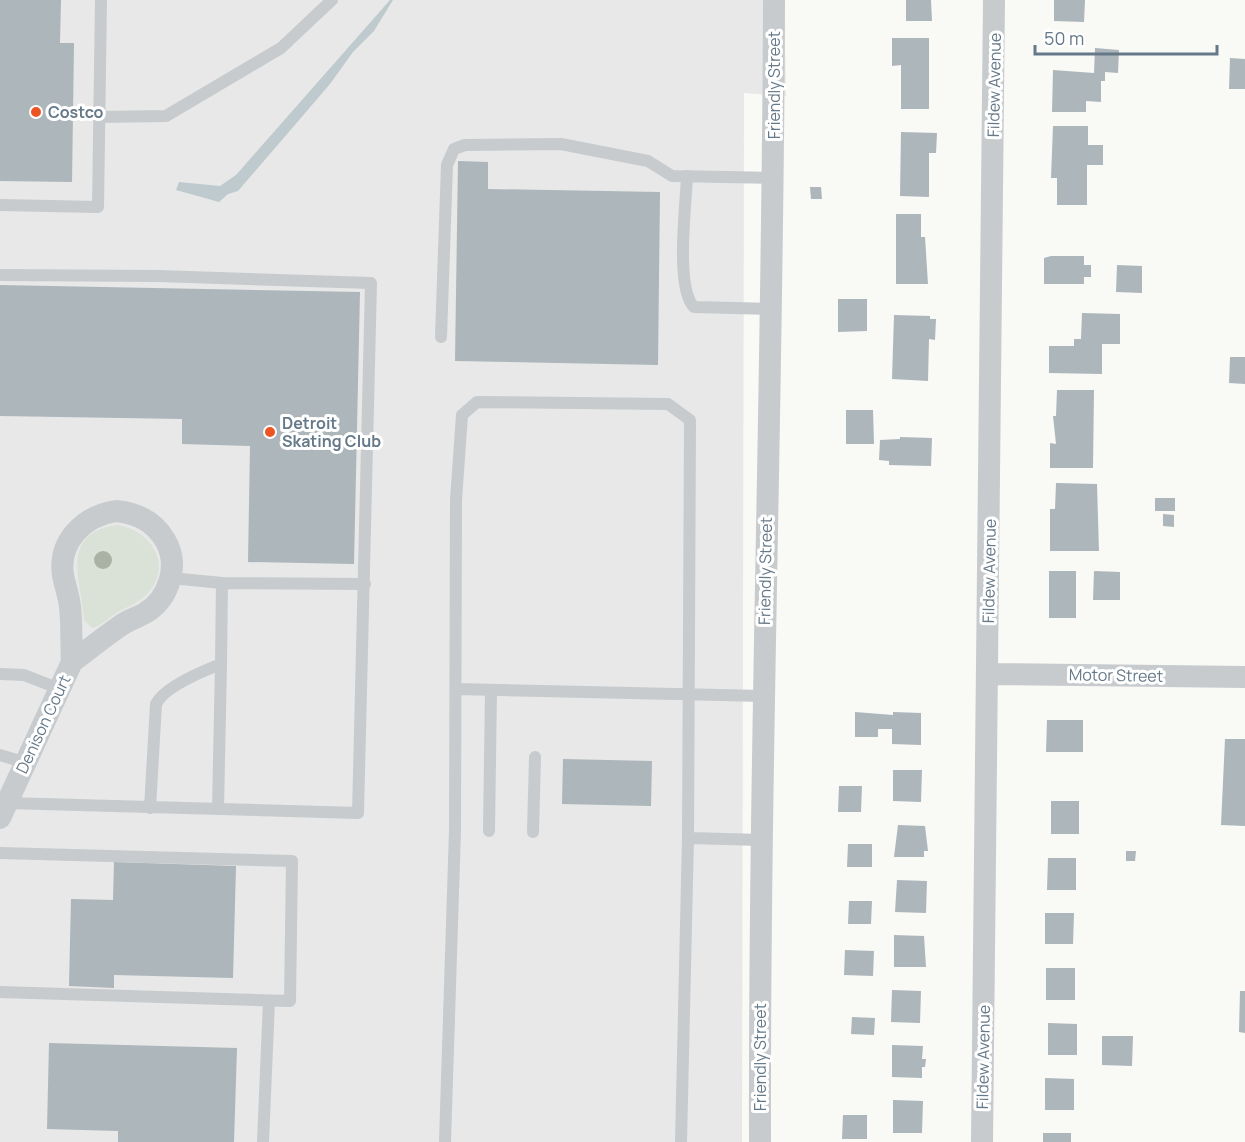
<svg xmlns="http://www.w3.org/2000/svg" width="1245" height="1142" viewBox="0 0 1245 1142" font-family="Manrope,sans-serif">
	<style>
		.built { fill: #e7e8e7 }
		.green { fill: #dae1d7 }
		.water { fill: #becace }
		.building { fill: #adb6bb }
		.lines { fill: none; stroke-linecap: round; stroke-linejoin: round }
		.lane { stroke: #c7cbce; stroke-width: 12 }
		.street { stroke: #c7cbce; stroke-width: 22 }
		.tree { fill: #a8b3a5 }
		.poi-dot { fill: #ec5523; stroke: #fff; stroke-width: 2 }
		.labels { text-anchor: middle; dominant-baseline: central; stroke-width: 6; stroke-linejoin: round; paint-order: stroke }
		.street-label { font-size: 16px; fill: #667989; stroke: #fff }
		.poi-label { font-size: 16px; font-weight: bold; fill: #667989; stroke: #fff; text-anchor: start }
	</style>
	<rect width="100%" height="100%" fill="#f9f9f6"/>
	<path class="built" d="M0 0H784L786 96 744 93 742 1142H0Z"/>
	<path class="green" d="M117 525C150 530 174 564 148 593 139 603 126 607 116 613 108 618 101 626 92 628L84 620C82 580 58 534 117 525Z"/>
	<path class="water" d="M390 0H393L374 31 353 52 330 84 238 191 228 194 219 202 176 190 179 182 220 186 236 175Z"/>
	<path class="building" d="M0 0H61L60 43H74L72 182 0 181Z
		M906 0H931L932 21H906Z
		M1054 0H1085L1084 22 1054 21Z
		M892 38H929V109H901V65L892 66Z
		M1095 48 1119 50 1118 73 1105 72V81H1101V102L1086 101V112H1052L1053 70 1094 73Z
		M1230 58 1245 59V89H1229Z
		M1053 126H1088V145H1103V165H1087V205H1057V178H1051Z
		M901 132 937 133 936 153H929V197L900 196Z
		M458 161 488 162V189L660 192 658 365 455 361Z
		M810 187H821L822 199H811Z
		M896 214H921V237H925L928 284H896Z
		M1051 256H1084V265H1091V277H1084V284H1044V258Z
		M1117 265 1142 266V293L1116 292Z
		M0 285 360 292 354 564 248 562 250 446 182 444V419L0 416Z
		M838 299H867V331L838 332Z
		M1082 313 1120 314V344H1102V374L1049 373V346H1074V339H1081Z
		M894 315 930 316V319H936L935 340 929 339 928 381 892 379Z
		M1230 357H1245V384L1229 383Z
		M1057 390H1094L1093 468H1050V443L1056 444 1053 416H1056Z
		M846 410H873L874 444H846Z
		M900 437 932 438 931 466 889 465V461L879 460 880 440 900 439Z
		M1056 483 1097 484 1099 551H1050V509H1055Z
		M1155 498H1175V511H1155Z
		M1163 514 1174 515V527L1163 526Z
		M1049 571H1076V618H1049Z
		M1094 571 1120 572V600H1093Z
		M855 712 893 715V712L921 713V745L892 744V729H878V737H855Z
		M1047 720H1083V752H1046Z
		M1225 739H1245V826L1221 825Z
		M563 759 652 761 651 806 562 804Z
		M893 770H922L921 802 893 801Z
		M839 786H862L861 812H838Z
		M1051 801H1079V834H1051Z
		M898 825 925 826 928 851H924V857H894Z
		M848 844H872V867H847Z
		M1126 851H1136L1135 861H1126Z
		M1048 858H1076V890H1047Z
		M114 862 236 866 233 978 114 975V988L69 986 71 899 113 900Z
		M897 880 927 881 926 913 895 912Z
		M849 901H872L871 924H848Z
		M1045 913H1074L1073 944H1045Z
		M894 935 924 936 926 967H894Z
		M845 950 874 951 873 976 844 975Z
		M1046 968H1075V1000H1046Z
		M892 990 921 991 920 1023 891 1022Z
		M1240 991H1245V1033L1239 1032Z
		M852 1017 875 1018 874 1035 851 1034Z
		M1048 1023 1077 1024V1055H1048Z
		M1102 1036H1133L1132 1066 1102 1065Z
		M49 1043 237 1048 234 1142H118V1131L47 1129Z
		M892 1045 923 1046 922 1059H926L925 1067H922V1078L892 1077Z
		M1045 1078 1074 1079V1110H1045Z
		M893 1100 923 1101 922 1133H893Z
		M843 1115H867V1139H842Z
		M1043 1133H1071V1142H1043Z"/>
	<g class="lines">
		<path class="lane" d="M99 117 166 116 281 48 332 0
			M687 176C686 205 675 288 694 307L770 309
			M0 205 98 207 101 0
			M0 275 159 276 371 283 358 813 7 803
			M441 337 447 165 454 149 465 145 561 144 648 161 672 176 773 178
			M171 578 222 583
			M0 674 24 675 60 689
			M456 689 764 696
			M0 755 26 763
			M150 808 156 704C164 687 203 671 221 664L222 583 365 584
			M218 809 221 664
			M489 831 491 690
			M533 832 535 757
			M688 838 761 840
			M0 853 292 861 290 1001 0 992
			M263 1142 269 1001
			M445 1142 455 830 456 500 462 415 477 402 668 404 690 420 688 838 681 1142"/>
		<path class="street" d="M116 511C137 513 154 521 165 540 180 565 169 599 145 613 137 618 128 620 120 626 104 637 88 650 72 662 71 644 72 625 70 607 69 596 65 586 63 575 58 541 84 516 116 511Z
			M988 674 1245 677
			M0 818 72 662
			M760 1142C759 761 773 381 774 0
			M982 1142 994 0"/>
	</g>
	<circle class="tree" cx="103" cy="560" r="9"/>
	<g class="poi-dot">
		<circle cx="36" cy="112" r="6"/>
		<circle cx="270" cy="432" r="6"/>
	</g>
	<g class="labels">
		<g class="street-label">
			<text transform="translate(774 85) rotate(-90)">Friendly Street</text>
			<text transform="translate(994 85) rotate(-89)">Fildew Avenue</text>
			<text transform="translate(765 571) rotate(-89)">Friendly Street</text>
			<text transform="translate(989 571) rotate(-89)">Fildew Avenue</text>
			<text transform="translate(1116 675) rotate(1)">Motor Street</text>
			<text transform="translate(43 724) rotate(-65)">Denison Court</text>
			<text transform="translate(760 1057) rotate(-90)">Friendly Street</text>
			<text transform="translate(983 1057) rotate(-89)">Fildew Avenue</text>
		</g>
		<g class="poi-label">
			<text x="48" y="112">Costco</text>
			<text x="282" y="423">Detroit<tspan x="282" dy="18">Skating Club</tspan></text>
		</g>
	</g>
	<path d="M1035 45v9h182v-9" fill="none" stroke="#667989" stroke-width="3"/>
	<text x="1044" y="45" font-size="18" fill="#667989" stroke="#ffffff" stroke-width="4.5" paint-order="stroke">50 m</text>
</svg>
